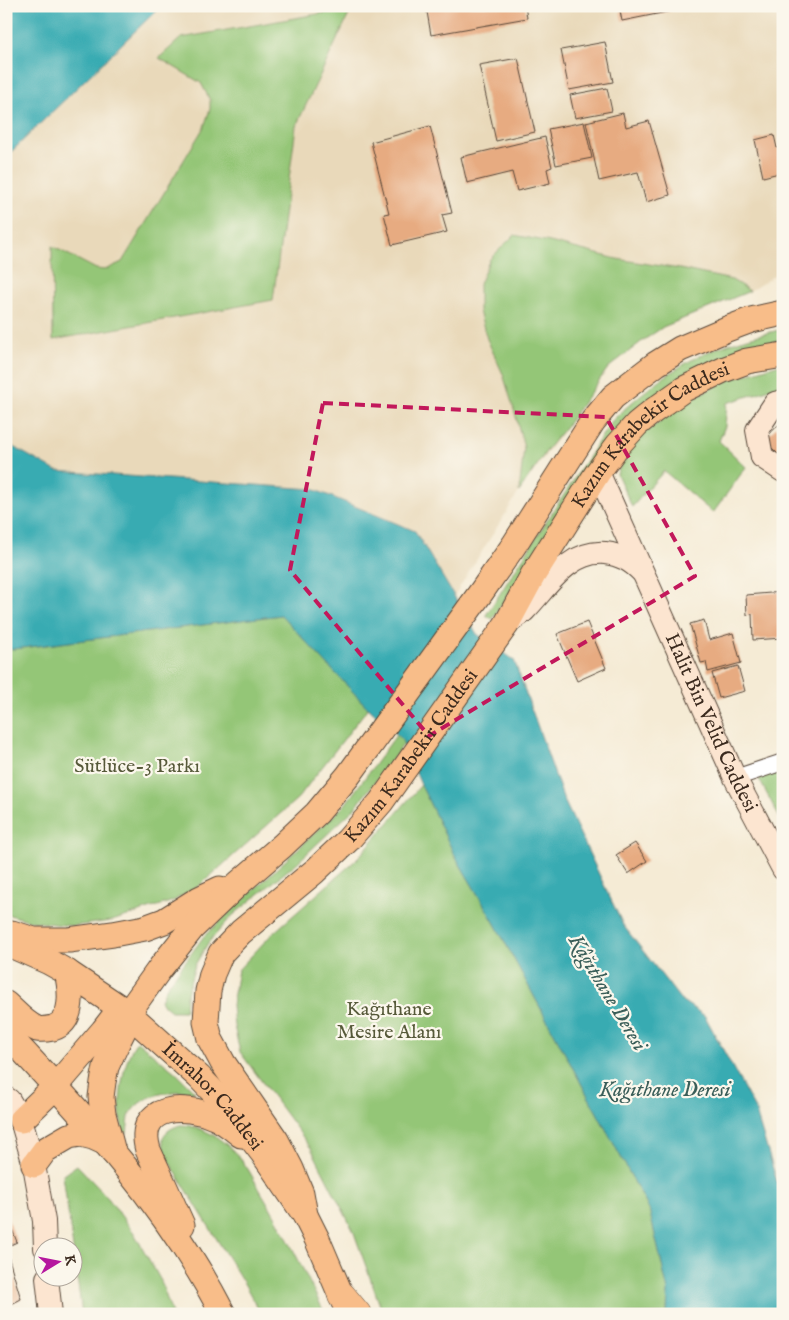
<svg xmlns="http://www.w3.org/2000/svg" width="789" height="1320" viewBox="0 0 789 1320" font-family="'IM FELL English',serif">
	<style>
		.built { fill: #e9d9ba }
		.green { fill: #94c677; stroke: #68784a }
		.water { fill: #38abb2; stroke: #3a6a68 }
		.building { fill: #e7ab81 }
		.lines { fill: none; stroke-linecap: round; stroke-linejoin: round }
		.street-casing { stroke: #574739; stroke-width: 18 }
		.secondary-casing { stroke: #574739; stroke-width: 24 }
		.primary-casing { stroke: #574739; stroke-width: 27 }
		.highway-casing { stroke: #574739; stroke-width: 29 }
		.street { stroke: #fff; stroke-width: 16 }
		.secondary { stroke: #fce5d0; stroke-width: 22 }
		.primary { stroke: #f8bd89; stroke-width: 25 }
		.highway { stroke: #f8bd89; stroke-width: 28 }
		.marked { fill: none; stroke: #c2185b; stroke-width: 4; stroke-dasharray: 10 6; stroke-linejoin: round }
		.labels { text-anchor: middle; dominant-baseline: central; stroke-width: 4.5; stroke-linejoin: round; paint-order: stroke }
		.street-label { font-size: 20px; fill: #3b2a1e; stroke: #fbf7ec }
		.park-label { font-size: 20px; fill: #565939; stroke: #fbf7ec }
		.water-label { font-size: 21px; font-style: italic; fill: #3a5e59; stroke: #fbf7ec }
	</style>
	<rect width="100%" height="100%" fill="#fbf7ec"/>
	<filter id="ink" filterUnits="userSpaceOnUse"><feTurbulence type="fractalNoise" baseFrequency=".02" numOctaves="2"/><feDisplacementMap in="SourceGraphic" scale="10" xChannelSelector="R" yChannelSelector="G"/><feConvolveMatrix kernelMatrix="1 2 1 2 8 2 1 2 1" color-interpolation-filters="sRGB"/></filter>
	<filter id="wash" filterUnits="userSpaceOnUse"><feTurbulence type="fractalNoise" baseFrequency=".0096" numOctaves="4" result="noise"/><feDisplacementMap in="SourceGraphic" scale="20" xChannelSelector="R" yChannelSelector="G"/><feGaussianBlur stdDeviation="1.12" result="paint"/><feColorMatrix in="noise" values="0 0 0 0 0 0 0 0 0 0 0 0 0 0 0 0 0 1.4 0 .05"/><feComposite in="paint" operator="in"/></filter>
	<g filter="url(#wash)">
		<rect width="100%" height="100%" fill="#f5ebd5"/>
		<path class="built" d="M161 6H783V270L750 291 658 329 610 366 519 492 454 596 415 531 313 489 56 471 10 445 6 432V177L8 155Z"/>
		<path class="green" d="M352 8 296 126 273 300 53 340 52 246 96 269 105 270 122 262 204 127 210 109V100L201 83 159 58 181 38Z
			M514 235 550 242 617 259 680 269 732 280 750 291 663 327 641 342 608 368 567 425 549 447 519 492 524 448 515 413 503 374 487 339 479 311V284L490 259Z
			M783 329V339L733 354 703 367 532 559 492 619 486 615 611 422C637 396 666 373 699 356 725 343 755 336 783 329Z
			M783 363V385L727 403 725 426 719 441 746 467 713 513 664 471 632 507 617 474 628 445 691 398 731 379Z
			M281 615 368 708 298 798 199 886 173 901 112 921 73 926 35 922 6 914V650Z
			M405 723 414 730 389 764 353 810 298 862 232 916 208 943 195 965 186 997 185 1011H171L164 1005 161 1000 166 988 204 936 344 806 381 756Z
			M782 768 783 769V824L759 779Z
			M421 785 455 856 494 922 649 1209 668 1291 667 1314H383L353 1230 311 1148 240 1052 234 1026 232 1005 238 970 271 935 357 859Z
			M137 1041 176 1073 195 1092C174 1090 138 1093 129 1117 128 1122 128 1128 127 1133H125L123 1132C122 1125 120 1119 120 1113 119 1091 124 1058 137 1041Z
			M180 1125C204 1125 229 1143 243 1162 250 1171 255 1182 261 1192 285 1231 305 1273 325 1314H261L245 1285 170 1163C162 1144 156 1133 180 1125Z
			M77 1165 108 1198 134 1233 161 1281 172 1314H82L63 1175Z"/>
		<path class="water" d="M6 6H161L8 155 6 177Z
			M6 432 10 445 56 471 313 489 415 531 477 634 514 660 564 800 623 925 681 1000 705 1016 755 1109 783 1201V1314H667L668 1291 649 1209 494 922 455 856 421 785 401 738 368 708 281 615 6 650Z"/>
		<g id="blocks">
			<path class="building" d="M426 6H525L527 18 431 35Z
				M619 6H692V7L622 21Z
				M605 42 613 82 569 90 561 50Z
				M518 58 535 132 496 141 479 65Z
				M607 88 612 111 575 118 570 95Z
				M623 113 626 127 649 121 670 195 646 202 638 172 599 181 586 122Z
				M584 122 592 158 556 165 548 129Z
				M430 126 452 213 442 215 447 232 392 245 384 214 389 213 371 142Z
				M774 135 777 148 783 146V172L763 177 755 140Z
				M545 137 552 167 547 169 550 183 517 191 512 172 467 183 461 157Z
				M783 420V452L779 455 764 440Z
				M783 592V638L753 640 752 614 747 615 746 595Z
				M704 620 709 640 733 633 741 663 708 672 706 662 701 663 690 624Z
				M587 622 606 668 577 681 557 634Z
				M738 666 745 691 719 698 712 673Z
				M635 843 647 861 628 874 616 855Z
				M6 1214 17 1242 6 1247Z
				M6 1249 21 1299 6 1307Z"/>
		</g>
	</g>
	<g filter="url(#ink)">
		<use href="#blocks" fill-opacity="0" stroke="#574739" stroke-width="1"/>
		<g class="lines">
			<defs>
				<path id="street" d="M735 778 783 762"/>
				<g id="secondary">
					<path d="M783 401 775 403 757 430 762 457 783 471"/>
					<path id="s1" d="M598 472 735 778 783 869"/>
					<path d="M511 621C516 617 522 614 526 609 548 586 569 550 605 553 621 555 631 561 642 572"/>
					<path d="M6 1098 9 1100 21 1120 34 1165 44 1221 45 1248"/>
					<path d="M47 1278 51 1314"/>
				</g>
				<g id="primary">
					<path d="M12 933 34 940H69L113 934 145 928 164 921 199 899 220 889"/>
					<path id="s2" d="M6 943 49 962 67 972 128 1013 199 1077 225 1104 262 1152 305 1215 317 1239 349 1314"/>
					<path d="M6 1004C16 1013 25 1024 37 1029 42 1030 48 1029 53 1028 75 1021 71 989 67 972"/>
					<path d="M6 1033C87 1119 169 1208 223 1314"/>
					<path d="M21 1120 55 1087 103 1031 113 1018 128 1013"/>
					<path d="M113 1152 103 1114 101 1097 103 1082 106 1067 117 1043 124 1029 128 1013 161 967 192 928 239 883 282 846 317 813 348 776 482 591 514 545 593 421 613 397 656 364 680 349 727 329 751 320 783 313"/>
					<path d="M34 1165 45 1150 69 1136 81 1134 93 1137 104 1142"/>
					<path id="s3" d="M305 1215 301 1193 291 1169 276 1140 223 1063 210 1039 206 1022 208 991 212 974 221 953 241 932 315 871 348 840 381 802 506 625 533 575 598 472 618 445 637 424 653 411 684 389 723 370 747 361 783 355"/>
					<path d="M182 1225 148 1150C135 1104 185 1104 214 1117 224 1121 232 1128 241 1135"/>
				</g>
				<path id="highway" d="M342 1296 357 1314"/>
			</defs>
			<use href="#street" class="street-casing"/>
			<use href="#secondary" class="secondary-casing"/>
			<use href="#primary" class="primary-casing"/>
			<use href="#highway" class="highway-casing"/>
			<use href="#street" class="street"/>
			<use href="#secondary" class="secondary"/>
			<use href="#primary" class="primary"/>
			<use href="#highway" class="highway"/>
		</g>
	</g>
	<path class="marked" d="M323 403 606 417 695 576 429 736 290 570Z"/>
	<g class="labels">
		<g class="street-label">
			<text stroke="none"><textPath href="#s3" startOffset="971">Kazım Karabekir Caddesi</textPath></text>
			<text stroke="none"><textPath href="#s1" startOffset="275">Halit Bin Velid Caddesi</textPath></text>
			<text stroke="none"><textPath href="#s3" startOffset="566">Kazım Karabekir Caddesi</textPath></text>
			<text stroke="none"><textPath href="#s2" startOffset="260">İmrahor Caddesi</textPath></text>
		</g>
		<g class="park-label">
			<text x="137" y="766">Sütlüce-3 Parkı</text>
			<text x="389" y="1009">Kağıthane<tspan x="389" dy="23">Mesire Alanı</tspan></text>
		</g>
		<g class="water-label">
			<text transform="translate(607 993) rotate(59)">Kâğıthane Deresi</text>
			<text x="665" y="1090">Kağıthane Deresi</text>
		</g>
	</g>
	<rect width="789" height="1320" fill="none" stroke="#fbf7ec" stroke-width="25"/>
	<g transform="translate(58 1262) rotate(80)"><circle r="24" fill="#fbf7ec" stroke="#aea59a"/>
	<path d="M0-4L9 19L0 12L-9 19Z" fill="#b5179e"/>
	<text y="-8" font-size="14" font-weight="bold" text-anchor="middle" fill="#3b2a1e">K</text>
	</g>
</svg>
